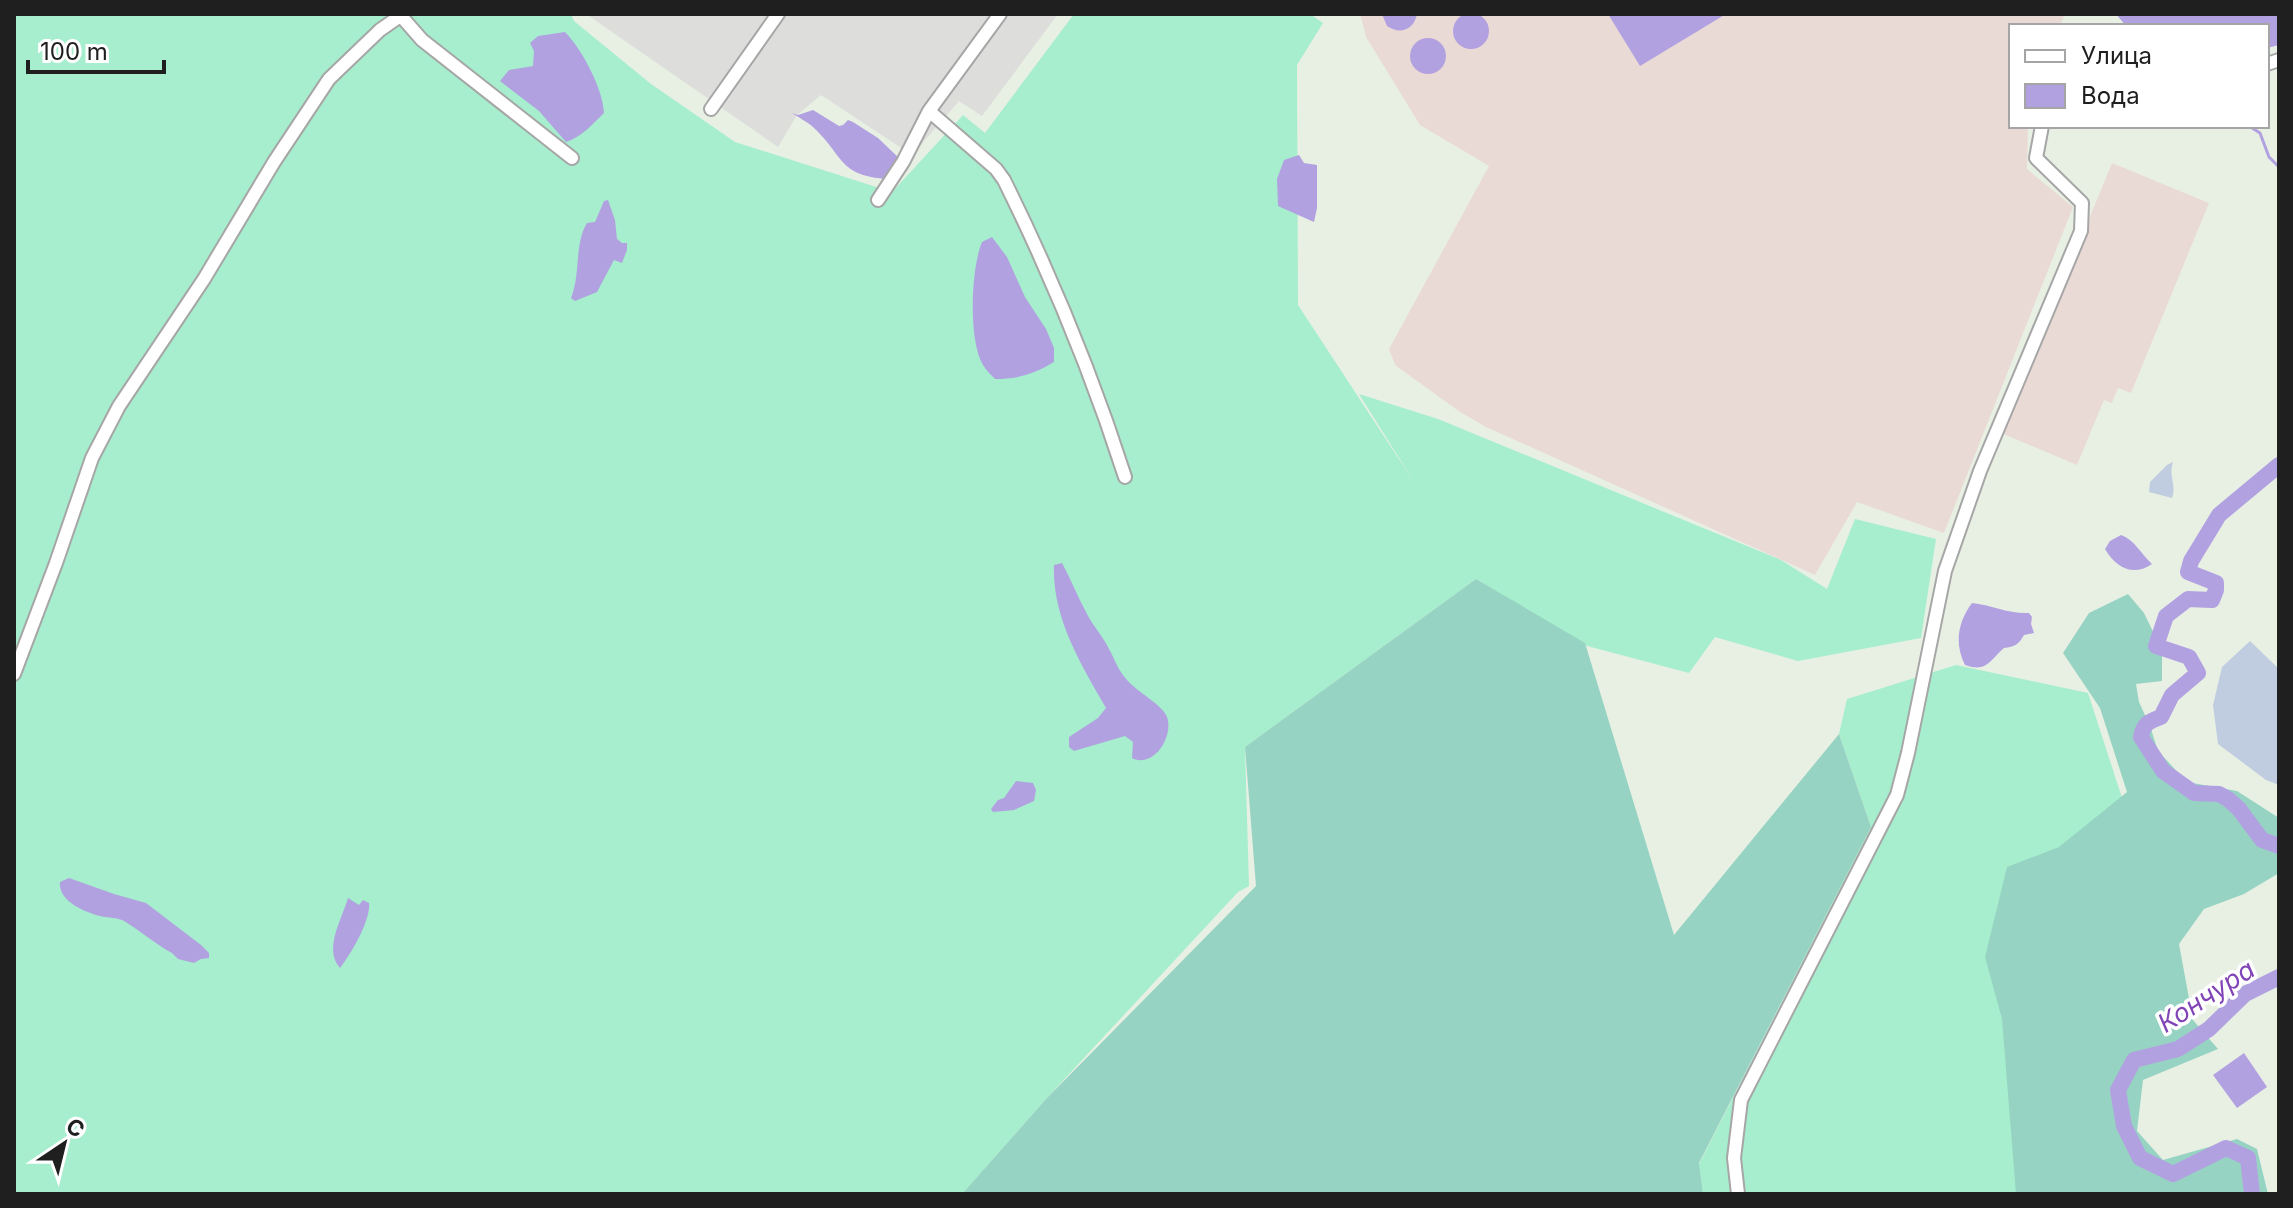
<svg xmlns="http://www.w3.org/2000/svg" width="2293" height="1208" viewBox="0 0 2293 1208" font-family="Inter,sans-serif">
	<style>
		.residential { fill: #dddddc }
		.industrial { fill: #eadad6 }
		.grass { fill: #a6eecd }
		.forest { fill: #96d3c3 }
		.wetland { fill: #c0cde0 }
		.water { fill: #b2a1e1 }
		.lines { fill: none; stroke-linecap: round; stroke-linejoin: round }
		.stream { stroke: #b2a1e1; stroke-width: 3 }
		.river { stroke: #b2a1e1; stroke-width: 16 }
		.minor-casing { stroke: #a6a6a6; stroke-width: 16 }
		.minor { stroke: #fff; stroke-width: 12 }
		.labels { text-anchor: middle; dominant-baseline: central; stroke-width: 7; stroke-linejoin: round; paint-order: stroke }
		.water-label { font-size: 26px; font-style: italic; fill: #8144b6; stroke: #fff }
	</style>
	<rect width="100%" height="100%" fill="#e8f0e4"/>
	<path class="residential" d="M586 14H1058L982 116 959 101 912 155 821 95 797 115 778 147Z"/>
	<path class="industrial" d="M1360 14H2065L2060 26H2011V126H2028L2027 169 2073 207 1944 533 1857 502 1815 575 1486 427 1460 412 1395 365 1389 349 1489 166 1420 125 1366 37Z
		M2112 163 2209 203 2131 393 2118 388 2112 403 2104 400 2077 465 2001 433Z"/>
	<path class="grass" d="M14 14H571L574 21 651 84 735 142 892 192 963 115 985 133 1074 14H1310L1323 23 1297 65 1298 305 1414 482 1359 394 1438 419 1781 560 1827 589 1855 519 1936 539 1921 638 1798 661 1715 637 1689 673 1587 646 1476 579 1245 747 1249 886 1238 892 1046 1099 962 1194H14Z
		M1956 665 2088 693 2124 804 2051 1194H1703L1699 1164 1871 827 1839 734 1847 699Z"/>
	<path class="forest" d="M1476 579 1585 643 1674 935 1839 734 1871 827 1699 1163 1703 1194H962L1046 1099 1256 886 1245 747Z
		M2128 594 2144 613 2162 650V681L2136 684 2139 702 2150 726 2158 751 2187 782 2237 791 2279 818V873L2244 894 2204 909 2179 944 2193 1020 2218 1049 2143 1080 2137 1131 2163 1160 2237 1139 2257 1149 2268 1194H2016L2002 1019 1985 957 2007 867 2059 847 2127 792 2100 708 2063 653 2089 613Z"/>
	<path class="wetland" d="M2173 462C2168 478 2177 484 2172 498L2149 492 2150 482 2167 465Z
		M2250 641 2279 669V785L2266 780 2218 744 2213 705 2222 667Z"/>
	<path class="water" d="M1453 31a18 18 0 1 1 36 0a18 18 0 1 1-36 0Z
		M1382 14H1417C1414 30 1400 35 1387 26Z
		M1608 14H1726L1640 66Z
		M2116 14H2279V45L2267 48V26H2126Z
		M565 32C582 49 603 89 604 113 593 124 580 138 566 142L539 111 500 81 509 70 533 66 534 51 530 43 538 36Z
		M1410 56a18 18 0 1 1 36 0a18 18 0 1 1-36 0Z
		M813 110 839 126 843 125 848 120 853 122 878 138 900 159 886 179C838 175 844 156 814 128 808 122 799 118 792 113L798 115Z
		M1299 155 1304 163 1317 165V208L1314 222 1278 206 1277 179 1284 160Z
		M608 200 615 220 617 239 622 243H627V250L622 263 614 260 597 292 575 301 571 298C581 273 574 244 587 223L595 222 604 201Z
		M992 237 1007 257 1025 297 1046 329 1054 348V362C1034 374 1018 379 995 379 991 375 986 370 983 365 968 340 971 268 982 242Z
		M2121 535C2135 540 2141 554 2152 564 2133 577 2116 568 2105 549L2110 541Z
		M1062 563C1071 579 1077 596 1086 612 1092 625 1103 636 1109 649 1115 660 1118 670 1127 680 1136 691 1164 706 1167 717 1174 736 1154 769 1132 758L1133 742 1125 736 1074 751 1069 747V737L1098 718 1106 708C1081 664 1052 618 1054 565Z
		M1972 603C1991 605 2009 614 2029 613L2032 617 2031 624 2034 633 2024 635C2019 644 2015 647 2004 648 1990 660 1987 673 1965 665 1954 643 1958 622 1972 603Z
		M1016 781 1033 783 1036 790 1034 801 1014 810 993 812 991 809 998 800 1004 798Z
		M69 878 114 894 146 903 201 945 209 953V958L201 959 194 963 178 959 172 953C155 944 141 931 124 921 116 917 108 918 100 916 84 912 58 901 60 882Z
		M348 898 359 905 363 900 369 903C371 920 351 954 340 968 323 949 342 919 348 898Z
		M2244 1053 2267 1087 2237 1108 2213 1075Z"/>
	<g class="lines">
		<path class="stream" d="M2249 126 2260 133 2269 157 2279 167"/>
		<path class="river" d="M2279 465 2219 515 2191 561 2188 572 2216 583V590L2212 600 2188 599 2166 616 2156 646 2189 657 2198 673 2172 695 2161 717C2149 721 2143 724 2141 737L2163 771 2194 793 2219 794 2228 799 2239 809 2262 840 2279 846
			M2252 1194 2248 1158 2226 1148 2173 1174 2140 1158 2124 1126 2118 1090 2134 1060 2178 1049 2209 1029 2245 994 2279 977"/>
		<defs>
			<path id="minor" d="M401 16 422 40 572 158
				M2267 64 2279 60
				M711 109 778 14
				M929 111 996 169 1004 180C1052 277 1092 374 1125 477
				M878 200 903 162 929 111 1000 14
				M14 674 56 563 92 458 119 406 204 279 274 162 329 79 380 30 403 14
				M1738 1194 1734 1158 1741 1100 1897 795 1908 753 1945 571 1980 471 2081 231 2082 203 2036 158 2042 126"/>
		</defs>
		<use href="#minor" class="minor-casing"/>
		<use href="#minor" class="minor"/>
	</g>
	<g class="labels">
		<g class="water-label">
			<text transform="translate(2206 996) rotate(-33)">Кончура</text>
		</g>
	</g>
	<rect width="2293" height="1208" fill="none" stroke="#1f1f1f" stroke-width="32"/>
	<rect x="2009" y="24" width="260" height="104" fill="#ffffff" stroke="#a5a5a5" stroke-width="2"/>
	<rect x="2025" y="50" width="40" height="12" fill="#ffffff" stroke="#a5a5a5" stroke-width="2"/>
	<text x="2081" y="64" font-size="24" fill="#1f1f1f">Улица</text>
	<rect x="2025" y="84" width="40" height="24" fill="#b2a1e1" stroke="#a5a5a5" stroke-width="2"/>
	<text x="2081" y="104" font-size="24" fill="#1f1f1f">Вода</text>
	<g transform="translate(64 1144) rotate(35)" stroke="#ffffff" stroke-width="6" paint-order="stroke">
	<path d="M0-6L14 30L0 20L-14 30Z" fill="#1f1f1f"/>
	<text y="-12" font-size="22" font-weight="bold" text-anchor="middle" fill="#1f1f1f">С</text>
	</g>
	<path d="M28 60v12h136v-12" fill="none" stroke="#1f1f1f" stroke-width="4"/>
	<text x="40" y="60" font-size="24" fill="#1f1f1f" stroke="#ffffff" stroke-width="6" paint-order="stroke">100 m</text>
</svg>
